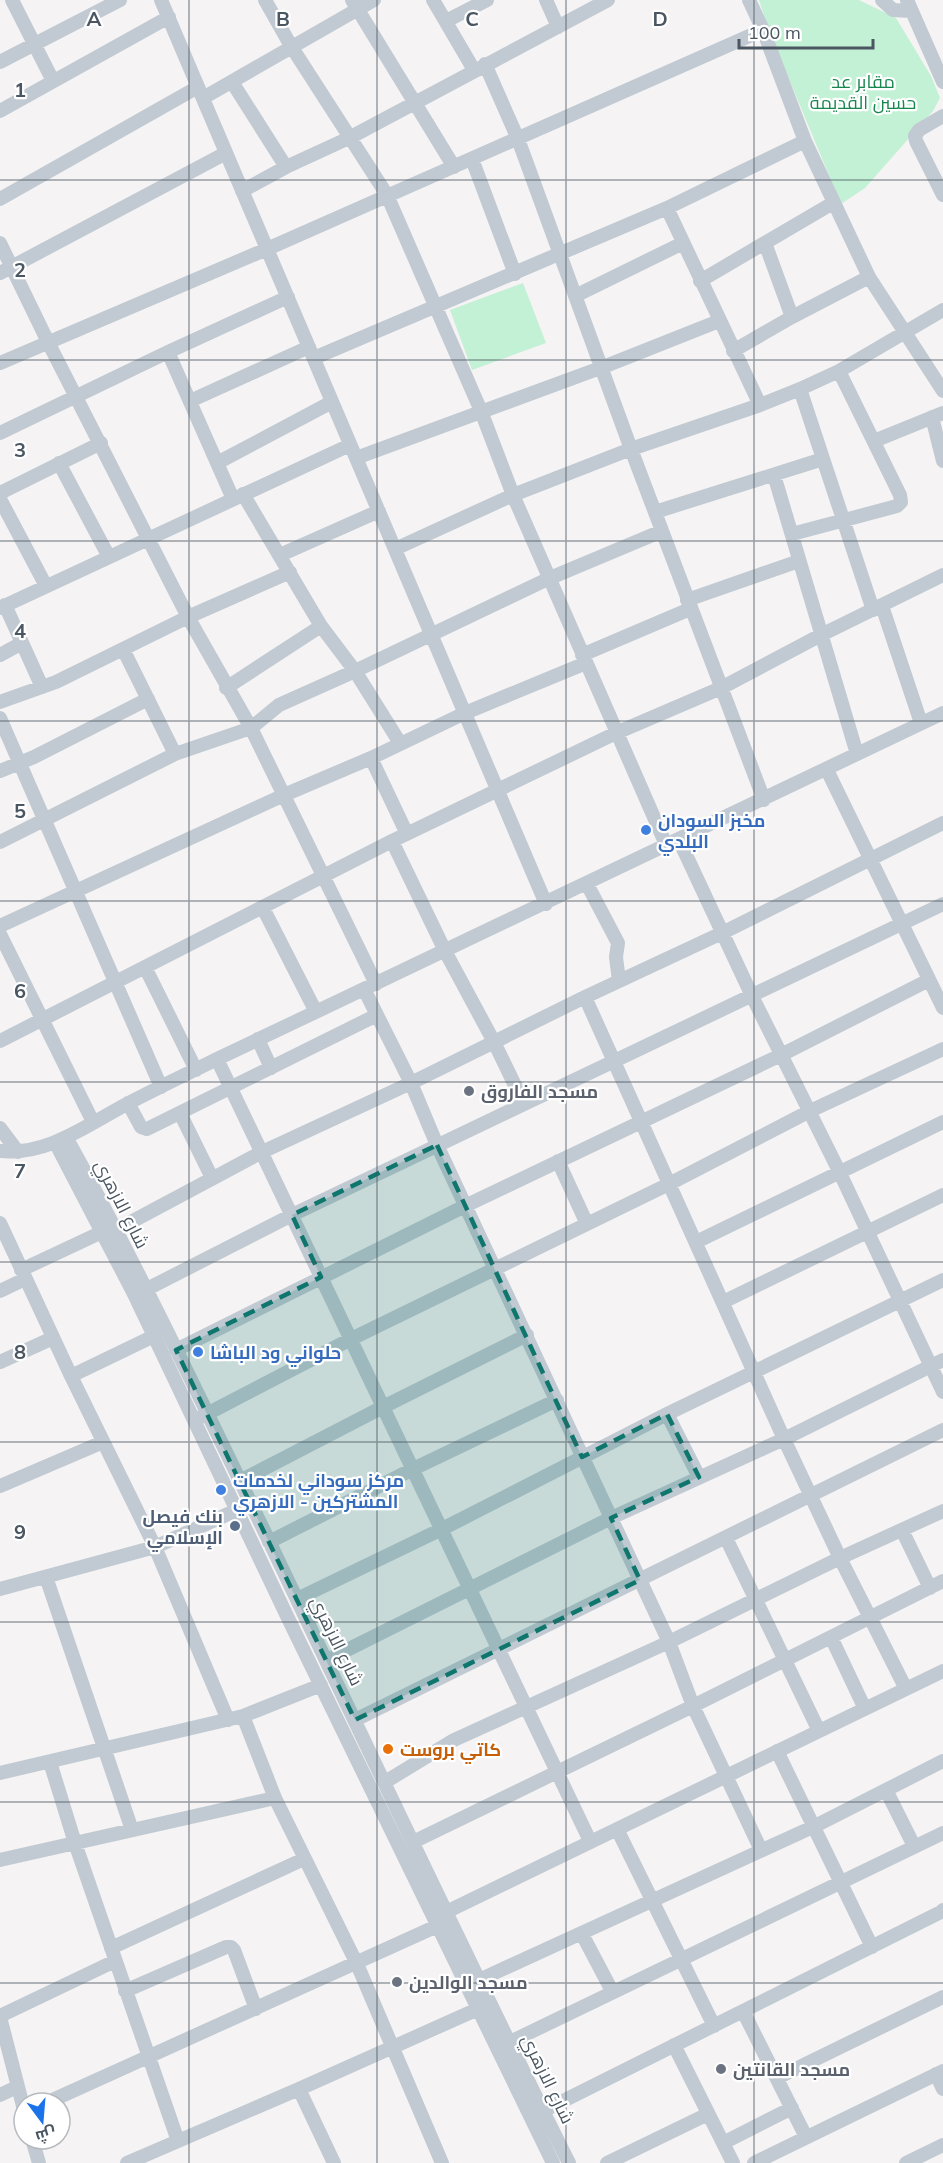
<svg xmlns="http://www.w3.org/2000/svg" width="943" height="2163" viewBox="0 0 943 2163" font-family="Mulish,Cairo,sans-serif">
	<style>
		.green { fill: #c3f1d5 }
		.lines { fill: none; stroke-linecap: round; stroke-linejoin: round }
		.minor { stroke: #c1cad2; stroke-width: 14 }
		.marked { fill: #0f766e; fill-opacity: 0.2; stroke: #0f766e; stroke-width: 4.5; stroke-dasharray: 12 8; stroke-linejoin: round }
		.grid { fill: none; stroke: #4a5661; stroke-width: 1.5; stroke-opacity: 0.55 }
		.shop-dot { fill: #3f7fe0; stroke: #fff; stroke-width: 2 }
		.worship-dot { fill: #6b7280; stroke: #fff; stroke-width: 2 }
		.service-dot { fill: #5c6f8a; stroke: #fff; stroke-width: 2 }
		.food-dot { fill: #e8710a; stroke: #fff; stroke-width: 2 }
		.labels { text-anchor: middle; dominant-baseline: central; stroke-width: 4.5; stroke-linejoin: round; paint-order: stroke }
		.park-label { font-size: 18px; fill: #17864f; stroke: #fff }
		.shop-label { font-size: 18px; font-weight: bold; fill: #366cbe; stroke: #fff; text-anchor: start }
		.worship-label { font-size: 18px; font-weight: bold; fill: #5b616d; stroke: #fff; text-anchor: start }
		.street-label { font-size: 18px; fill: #4a5661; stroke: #fff }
		.service-label { font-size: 18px; font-weight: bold; fill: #4e5e75; stroke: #fff; text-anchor: end }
		.food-label { font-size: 18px; font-weight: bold; fill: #c56008; stroke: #fff; text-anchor: start }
		.grid-label { font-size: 20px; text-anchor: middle; font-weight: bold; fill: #4a5661; stroke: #fff; stroke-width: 4.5; stroke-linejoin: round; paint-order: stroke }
	</style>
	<rect width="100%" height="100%" fill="#f5f3f3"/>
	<path class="green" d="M759 0H859L896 18 931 76 940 98 933 111 865 188 841 204 769 31Z
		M523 283 546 343 472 370 450 310Z"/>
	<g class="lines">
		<path class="minor" d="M12 0 53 81
			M161 0 546 904
			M265 0 291 46 387 195 481 411 513 495 667 847
			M352 0 454 167
			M433 0 474 70
			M546 0 558 27
			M749 0 763 30 805 141 869 277 943 391
			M882 0 893 10 911 11
			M907 0 943 82
			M446 21 487 0
			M0 62 120 0
			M485 64 518 139 631 449 764 800
			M232 82 286 167
			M203 98 374 0
			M0 111 169 17
			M943 116 919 130 915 136 916 141 943 195
			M472 159 515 274
			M242 191 286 167 349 138 608 0
			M0 199 198 87
			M667 208 760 405
			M0 243 48 342 188 617 251 728 376 984
			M765 243 792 317
			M0 273 226 153
			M700 281 833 203
			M575 296 683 243
			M733 351 792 317 869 277
			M168 352 233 499
			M314 358 667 208 805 141
			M0 363 267 249 763 30
			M800 389 873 610
			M190 401 309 347
			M932 417 943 461
			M0 433 168 352 288 297
			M874 441 943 413
			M356 458 603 367 719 321
			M59 463 109 557
			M217 463 332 402
			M774 475 857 754
			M0 493 101 443
			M243 494 321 626 355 671 400 743
			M0 499 46 586
			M655 512 823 459
			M792 534 897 506 901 502 900 495 839 371
			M395 549 513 495 631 449 760 405 800 389 839 371 943 310
			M280 555 379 511
			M687 600 799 561
			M5 605 42 687
			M882 606 921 723
			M0 608 350 445
			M123 649 175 754
			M0 655 22 643
			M582 655 690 609
			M226 688 321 626
			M0 702 56 682 188 617 290 572
			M0 718 161 1087
			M371 758 407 834
			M827 770 943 1008
			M0 771 34 757 148 699
			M679 840 752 996 839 1171 943 1392
			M392 841 445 951 494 1042 524 1104
			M0 842 175 754 251 728 279 705 355 671 550 578 662 531
			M587 884 618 943 616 957 619 981
			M263 908 316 1012
			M0 926 284 795 371 758 465 713 586 663
			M0 934 93 1122
			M145 967 196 1070
			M364 989 411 1083 437 1145 640 1580 669 1642 693 1706 761 1850
			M585 997 784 1439 840 1558 906 1689
			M258 1039 271 1068
			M0 1041 392 841 616 733 721 688 821 635 943 575
			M217 1059 590 1841
			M128 1103 141 1127 147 1129 377 1015
			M180 1113 212 1178
			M0 1128 18 1152
			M66 1137C139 1269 204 1406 270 1543 369 1750 466 1958 569 2163
			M55 1142 134 1294 286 1614 553 2163
			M0 1151C47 1156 87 1125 127 1104 157 1088 187 1074 217 1059L943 713
			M558 1161 587 1224
			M0 1223 71 1376 155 1547 228 1720
			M116 1230 262 1152 411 1083 585 997 722 933 943 823
			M696 1242 943 1122
			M21 1270 102 1232
			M145 1290 292 1215 943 904
			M0 1291 25 1279
			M723 1302 943 1195
			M176 1350 467 1205 781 1055 929 980
			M0 1362 53 1338
			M71 1376 154 1336
			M667 1414 699 1477
			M201 1417 351 1339 669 1184 810 1111 943 1049
			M240 1481 383 1407 527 1335
			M0 1486 103 1442
			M902 1530 930 1588
			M726 1538 819 1731
			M269 1542 413 1469 557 1400
			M46 1577 132 1830
			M0 1589 155 1547 237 1510
			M297 1599 442 1529 667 1414 943 1280
			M831 1637 865 1709
			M327 1660 611 1518 784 1439 943 1360
			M243 1716 275 1798 357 1964 442 2163
			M355 1720 943 1430
			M777 1751 872 1947
			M50 1762 75 1843 178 2141
			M0 1773 243 1716 321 1685
			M385 1782 454 1740 669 1642 840 1558 943 1511
			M886 1790 914 1846
			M617 1829 714 2026
			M413 1842 693 1706 943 1581
			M0 1860 275 1798
			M440 1915 943 1671
			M582 1934 612 1991
			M111 1948 304 1859
			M479 1980 815 1826 943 1761
			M125 1991 226 1947H231L234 1950 256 2009
			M743 2011 806 2137
			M0 2016 115 1961
			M0 2017 24 2110
			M510 2042 943 1833
			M674 2045 733 2163
			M936 2074 943 2089
			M777 2078 943 1997
			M299 2089 334 2163
			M0 2095 17 2087
			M46 2103 446 1922
			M543 2111 941 1912 943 1910
			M32 2139 39 2163
			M723 2143 792 2108
			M127 2163 299 2089 478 2009
			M607 2163 708 2114
			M754 2163 943 2071
			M906 2163 943 2145"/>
	</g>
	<path class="marked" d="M437 1145 582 1457 667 1414 699 1477 611 1518 640 1580 355 1720 176 1350 321 1277 292 1215Z"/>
	<path class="grid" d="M189 0V2163M377 0V2163M566 0V2163M754 0V2163M0 180H943M0 360H943M0 541H943M0 721H943M0 901H943M0 1082H943M0 1262H943M0 1442H943M0 1622H943M0 1802H943M0 1983H943"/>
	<g class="shop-dot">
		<circle cx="646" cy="830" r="6"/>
		<circle cx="198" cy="1352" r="6"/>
		<circle cx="221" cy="1490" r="6"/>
	</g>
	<g class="worship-dot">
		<circle cx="469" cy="1091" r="6"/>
		<circle cx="397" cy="1982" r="6"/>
		<circle cx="721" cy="2069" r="6"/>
	</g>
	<circle class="service-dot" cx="235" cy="1526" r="6"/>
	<circle class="food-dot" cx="388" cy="1749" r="6"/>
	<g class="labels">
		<g class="park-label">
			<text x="863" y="81">مقابر عد<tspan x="863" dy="21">حسين القديمة</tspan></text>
		</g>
		<g class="shop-label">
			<text x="658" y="820">مخبز السودان<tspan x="658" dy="21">البلدي</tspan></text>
			<text x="210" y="1352">حلواني ود الباشا</text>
			<text x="233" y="1480">مركز سوداني لخدمات<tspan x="233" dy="21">المشتركين - الازهري</tspan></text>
		</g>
		<g class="worship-label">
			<text x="481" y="1091">مسجد الفاروق</text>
			<text x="409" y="1982">مسجد الوالدين</text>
			<text x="733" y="2069">مسجد القانتين</text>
		</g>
		<g class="street-label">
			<text transform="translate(122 1204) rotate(63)">شارع الازهري</text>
			<text transform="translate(337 1641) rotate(64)">شارع الازهري</text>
			<text transform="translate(548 2079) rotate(64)">شارع الازهري</text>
		</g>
		<g class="service-label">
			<text x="223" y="1516">بنك فيصل<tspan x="223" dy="21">الإسلامي</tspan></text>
		</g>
		<g class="food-label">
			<text x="400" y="1749">كاتي بروست</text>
		</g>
	</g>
	<g class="grid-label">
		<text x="94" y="26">A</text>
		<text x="283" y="26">B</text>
		<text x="472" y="26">C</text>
		<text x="660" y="26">D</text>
		<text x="20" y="97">1</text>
		<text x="20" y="277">2</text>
		<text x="20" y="457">3</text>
		<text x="20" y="638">4</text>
		<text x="20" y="818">5</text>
		<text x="20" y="998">6</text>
		<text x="20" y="1178">7</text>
		<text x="20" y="1359">8</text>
		<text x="20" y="1539">9</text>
	</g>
	<g transform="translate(42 2121) rotate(164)"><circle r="28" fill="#ffffff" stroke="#b7bbc0" stroke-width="1.5"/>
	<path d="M0-4.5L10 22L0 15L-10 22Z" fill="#1a73e8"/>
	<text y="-9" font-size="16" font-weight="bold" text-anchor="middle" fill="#4a5661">ش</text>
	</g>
	<path d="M739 39v9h134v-9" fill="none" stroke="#4a5661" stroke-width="3"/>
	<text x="748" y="39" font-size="18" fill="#4a5661" stroke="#ffffff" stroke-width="4.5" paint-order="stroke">100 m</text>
</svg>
